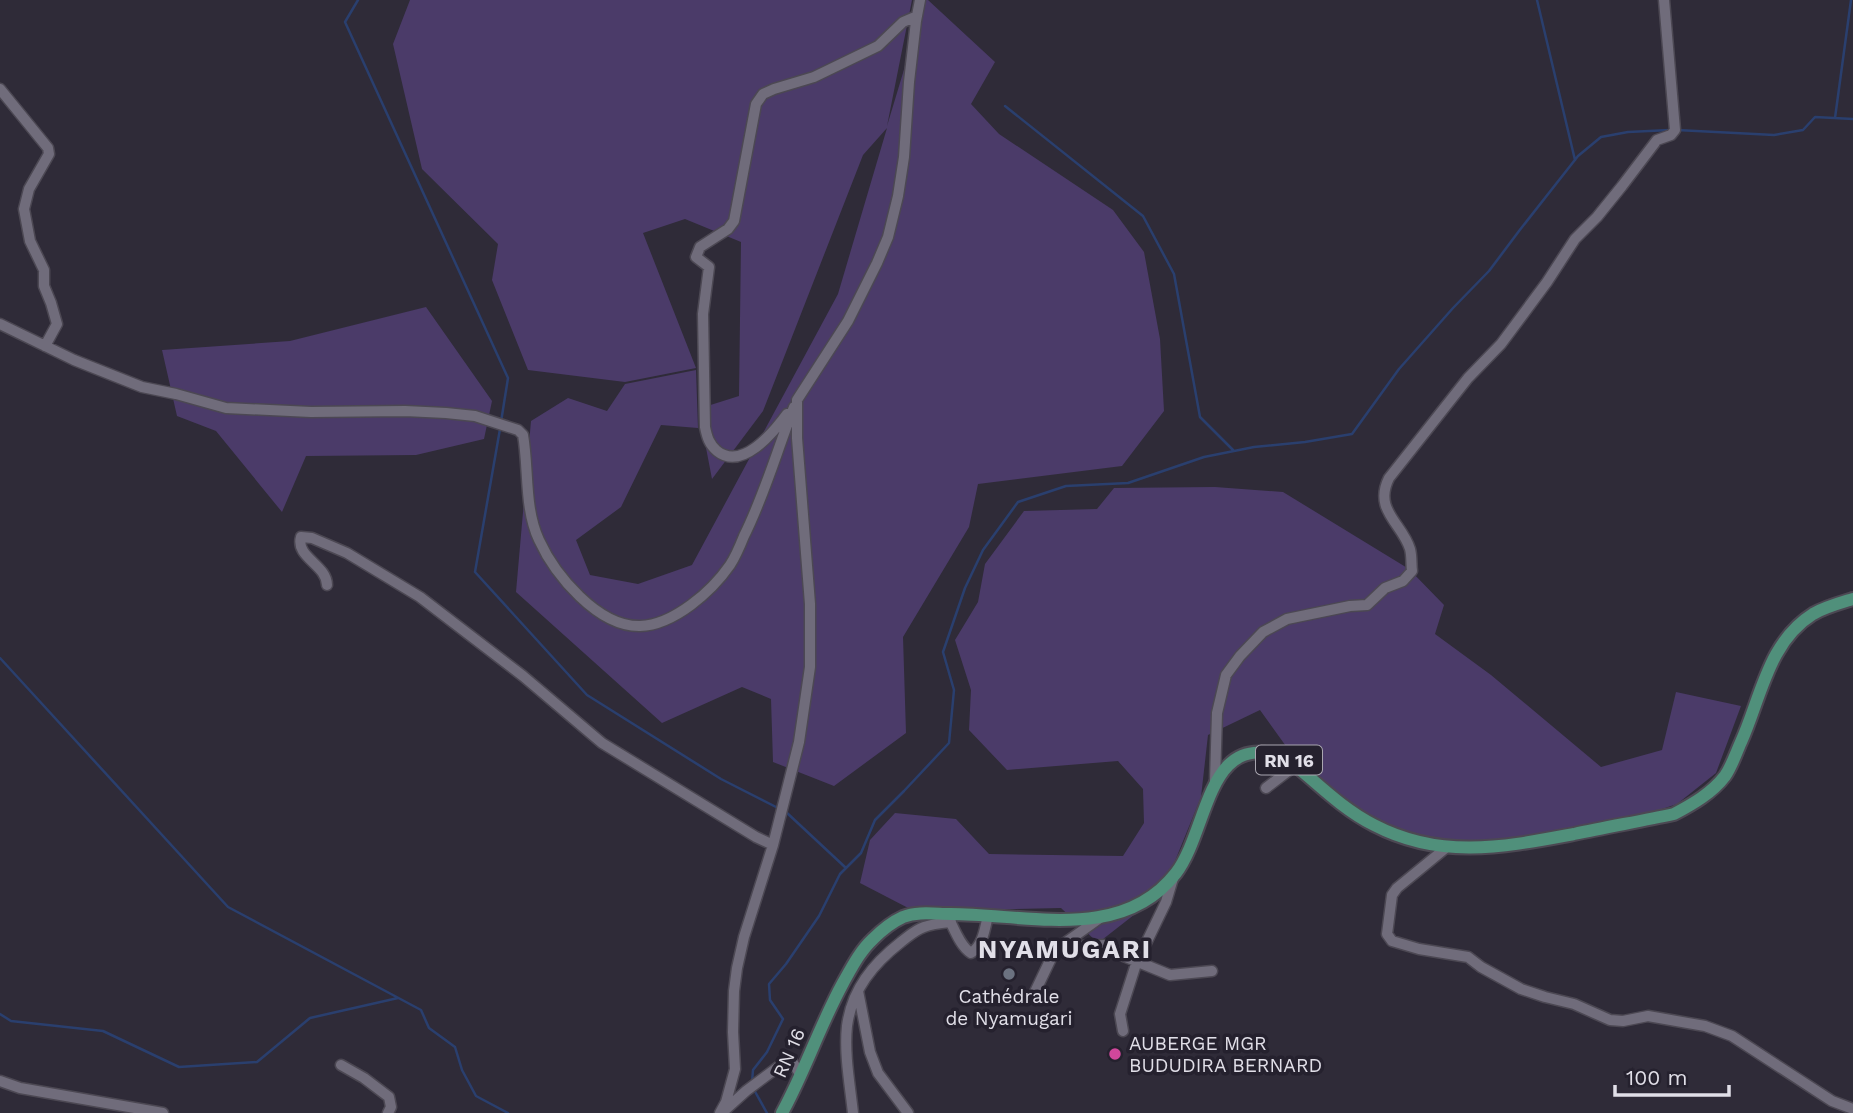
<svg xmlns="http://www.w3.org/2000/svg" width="1853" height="1113" viewBox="0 0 1853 1113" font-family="'Work Sans',sans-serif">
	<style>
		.green { fill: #4b3b69 }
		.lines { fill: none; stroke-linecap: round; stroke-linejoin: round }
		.stream { stroke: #2a3f6e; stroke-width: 2.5 }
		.minor-casing { stroke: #4c4853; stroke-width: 13 }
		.major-casing { stroke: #4c4853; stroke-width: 16 }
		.minor { stroke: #706c7b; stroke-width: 10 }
		.major { stroke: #50907b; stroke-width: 12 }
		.worship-dot { fill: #6b7280; stroke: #25212e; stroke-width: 2.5 }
		.hotel-dot { fill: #d1479c; stroke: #25212e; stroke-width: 2.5 }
		.labels { text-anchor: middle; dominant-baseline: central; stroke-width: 7; stroke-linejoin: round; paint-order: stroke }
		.shield { fill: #25212e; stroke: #a9a6b0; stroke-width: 2 }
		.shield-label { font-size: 18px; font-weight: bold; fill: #e1dfe8 }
		.poi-label { font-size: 19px; fill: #e1dfe8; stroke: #25212e }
		.street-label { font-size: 19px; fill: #e1dfe8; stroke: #25212e }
		.district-label { font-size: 26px; font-weight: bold; letter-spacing: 2px; fill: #e1dfe8; stroke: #25212e }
	</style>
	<rect width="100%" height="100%" fill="#2f2b38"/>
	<path class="green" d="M410 0H912L887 126 925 0H928L995 62 971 104 999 134 1113 210 1144 252 1160 339 1164 411 1122 466 978 484 969 527 903 637 906 733 834 786 773 762 771 699 742 687 662 723 516 592 531 421 568 398 607 411 625 384 696 370 698 428 661 425 621 507 576 540 590 575 638 584 692 565 838 294 887 128 863 155 763 411 712 479 702 427 701 408 739 396 741 242 685 219 643 233 696 368 625 382 528 370 492 280 498 244 422 169 393 44Z
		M426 307 492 401 484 439 416 455 306 456 282 512 216 431 177 416 162 350 290 341Z
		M1215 487 1283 492 1409 569 1444 605 1435 634 1491 675 1601 767 1662 750 1676 692 1741 706 1716 773 1677 804 1581 836 1466 851 1380 834 1319 792 1260 710 1208 735 1201 797 1162 893 1098 943 1061 908 914 911 860 883 870 840 895 813 956 819 989 854 1123 856 1144 823 1143 789 1118 761 1007 770 969 730 971 690 955 640 978 602 985 564 1024 511 1097 509 1114 488Z"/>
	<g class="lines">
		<path class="stream" d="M358 0 345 22 508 378 501 422
			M1537 0 1575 160
			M1005 106 1143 216 1174 274 1200 417 1233 450
			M1835 118 1851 0
			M1677 130 1774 135 1803 130 1815 117 1853 119
			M500 429 475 572 587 695 721 779 780 809
			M0 658 228 907 421 1010 429 1028 455 1047 462 1070 476 1096 508 1113
			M786 812 846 868
			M0 1014 11 1021 103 1031 179 1067 257 1062 310 1018 398 998
			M752 1082 753 1070 767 1052 783 1019 770 1000 769 984 786 964 819 916 840 874 861 853 875 820 904 791 949 743 954 690 943 652 965 588 983 550 1018 502 1066 486 1128 483 1204 457 1254 447 1305 442 1352 434 1399 369 1453 308 1489 271 1519 231 1578 156 1601 137 1628 132 1670 130
			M753 1088 767 1113"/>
		<defs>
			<path id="minor" d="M0 89 48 148 49 154 29 189 24 209 30 241 44 270V286L51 303 57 324 45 346
				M0 324 74 360 142 387 176 394 226 408 311 412 405 411 446 413 475 416 518 430 523 435C529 469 524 508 539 540 555 575 598 627 640 626 674 625 712 591 730 565 736 556 740 546 744 536 765 494 777 450 794 407
				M787 414C773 433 742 471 717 451 709 444 707 437 705 427L703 314 709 267 696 257 700 247 728 229 734 221 756 104 763 94 774 89 814 77 878 46 903 22 917 16
				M327 585C327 565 295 557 301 537L312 538 347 553 420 597 523 676 602 743 756 837 773 845
				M1215 781 1217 713 1226 675 1240 656 1263 632 1287 619 1350 606 1367 605 1385 588 1403 581 1412 571C1411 564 1412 556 1410 549 1402 523 1373 510 1389 478L1468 378 1501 344 1547 282 1575 239 1597 217 1622 186 1657 140 1671 135 1675 130 1664 0
				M1266 788 1296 765
				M1447 847 1397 888 1392 895 1387 934 1392 941 1419 949 1468 957 1481 967 1521 989 1545 997 1574 1004 1610 1020 1623 1021 1648 1016 1705 1026 1732 1036 1832 1101 1853 1109
				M948 917C954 928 960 946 971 953 983 946 985 928 988 915
				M1055 950 1083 946 1104 945 1121 955 1170 975 1212 971
				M858 991 870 1052 878 1073 908 1113
				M1035 992 1055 950 1100 918
				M1123 1031 1120 1014 1136 964 1166 902 1174 875
				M341 1065 364 1078 389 1097 391 1107 388 1113
				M0 1081 20 1088 163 1113
				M725 1110 746 1091 782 1064 793 1063 800 1074
				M720 1113 726 1102 735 1069 733 1032 734 991 737 968 744 937 773 845 799 742 810 667V604L797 438V400L848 321 877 263 888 237 898 196 904 157 909 82 916 21 920 0
				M853 1113C850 1085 844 1054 847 1026 852 989 873 964 901 942 909 936 915 930 924 927 932 924 942 923 951 922"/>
			<path id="major" d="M782 1113C805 1071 820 1025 843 983 852 967 860 951 873 939 881 931 892 922 903 917 918 911 935 914 951 914 1026 914 1122 943 1176 873 1210 828 1206 724 1289 760 1316 782 1342 809 1374 825 1441 860 1504 847 1574 834 1607 827 1641 821 1674 814 1693 804 1712 793 1725 776 1732 766 1736 753 1741 742 1761 698 1768 642 1813 614 1825 607 1840 603 1853 599"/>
		</defs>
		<use href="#minor" class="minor-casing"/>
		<use href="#major" class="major-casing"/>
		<use href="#minor" class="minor"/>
		<use href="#major" class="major"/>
	</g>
	<circle class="worship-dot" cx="1009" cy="974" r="7"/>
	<circle class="hotel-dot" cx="1115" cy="1054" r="7"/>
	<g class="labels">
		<rect class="shield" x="1256" y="745.5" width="66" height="29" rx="5"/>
		<g class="shield-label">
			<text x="1289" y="760">RN 16</text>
		</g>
		<g class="poi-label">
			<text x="1009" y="996">Cathédrale<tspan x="1009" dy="22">de Nyamugari</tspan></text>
			<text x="1129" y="1043" text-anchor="start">AUBERGE MGR<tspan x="1129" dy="22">BUDUDIRA BERNARD</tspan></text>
		</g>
		<g class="street-label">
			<text transform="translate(789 1053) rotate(-66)">RN 16</text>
		</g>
		<g class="district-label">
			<text x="1065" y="949">NYAMUGARI</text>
		</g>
	</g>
	<path d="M1615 1085v10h114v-10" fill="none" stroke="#e1dfe8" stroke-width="3.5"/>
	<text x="1626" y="1085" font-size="21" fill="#e1dfe8" stroke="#25212e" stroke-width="5" paint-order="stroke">100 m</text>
</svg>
